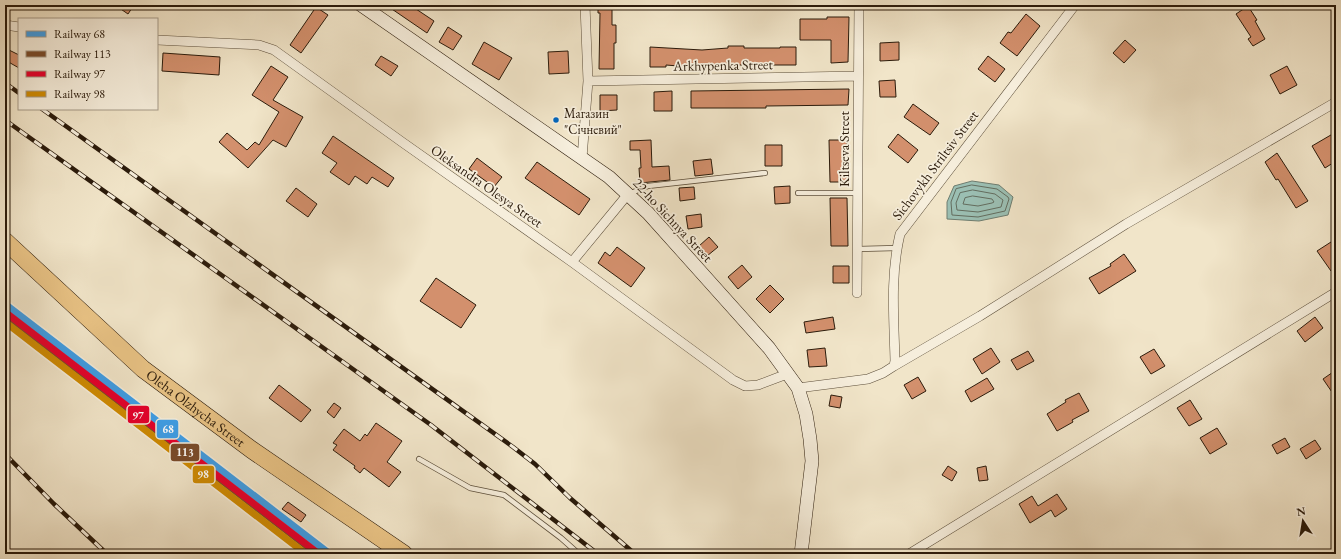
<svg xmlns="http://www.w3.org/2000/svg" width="1341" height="559" viewBox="0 0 1341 559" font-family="'EB Garamond',serif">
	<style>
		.water { fill: #9bbfb3; stroke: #6e7d70 }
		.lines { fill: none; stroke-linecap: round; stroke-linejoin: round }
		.shore { stroke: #636d5f; stroke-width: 1 }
		.building { fill: #d3906d; stroke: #2b1b0b }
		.lane-casing { stroke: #5c4e3a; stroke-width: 6 }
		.street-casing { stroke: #5c4e3a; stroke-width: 10 }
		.secondary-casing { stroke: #2b1b0b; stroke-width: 14 }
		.highway-casing { stroke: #2b1b0b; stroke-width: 18 }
		.lane { stroke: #f6eedc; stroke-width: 4.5 }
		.street { stroke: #f6eedc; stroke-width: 9 }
		.secondary { stroke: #f6eedc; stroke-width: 13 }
		.highway { stroke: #e8c284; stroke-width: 17 }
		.rail-casing { stroke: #2b1b0b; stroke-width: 4.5 }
		.rail { stroke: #f6eedc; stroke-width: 3; stroke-dasharray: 9; stroke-linecap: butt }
		.rail-1-casing { stroke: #f6eedc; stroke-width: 10 }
		.rail-2-casing { stroke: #f6eedc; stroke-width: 10 }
		.rail-3-casing { stroke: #f6eedc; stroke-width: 10 }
		.rail-4-casing { stroke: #f6eedc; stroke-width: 10 }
		.rail-1 { stroke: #3d9ee8; stroke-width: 7 }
		.rail-2 { stroke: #7a4b2a; stroke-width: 7 }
		.rail-3 { stroke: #e4002b; stroke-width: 7 }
		.rail-4 { stroke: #ce8a02; stroke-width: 7 }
		.bus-dot { fill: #0065bd; stroke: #f6eedc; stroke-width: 1.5 }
		.labels { text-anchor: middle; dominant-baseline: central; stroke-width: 3.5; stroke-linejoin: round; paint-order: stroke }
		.bus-label { font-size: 13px; fill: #2b1b0b; stroke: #f6eedc; text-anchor: start }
		.street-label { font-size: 14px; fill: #2b1b0b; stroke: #f6eedc }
		.line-badge { stroke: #f6eedc; stroke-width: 1.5 }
		.badge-label { font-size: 11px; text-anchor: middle; font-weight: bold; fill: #fff }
	</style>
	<rect width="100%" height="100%" fill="#f1e5c9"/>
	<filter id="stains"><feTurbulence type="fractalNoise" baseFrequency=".005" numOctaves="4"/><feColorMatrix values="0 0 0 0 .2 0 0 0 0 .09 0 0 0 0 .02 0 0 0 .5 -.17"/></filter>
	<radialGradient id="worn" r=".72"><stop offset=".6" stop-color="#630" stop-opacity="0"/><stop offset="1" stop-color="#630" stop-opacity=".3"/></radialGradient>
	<path class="water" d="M972 181 999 185 1013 197 1008 215 979 221 947 219V202L954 186Z"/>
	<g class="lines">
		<path class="shore" d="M972 185 997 189 1008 197 1009 199 1005 211 978 217 952 215 951 202 956 189Z
			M973 190 995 194 1003 200 1001 207 978 212 957 210 956 203 960 193Z
			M973 196 992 199 994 202 992 203 978 206 963 204 965 198Z"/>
	</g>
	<path class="building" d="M115 5H134L128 14Z
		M386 5H410L434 21 427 33Z
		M598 5H612V25H616V43H614V69H599L600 13H598Z
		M1248 6 1257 20 1255 21 1265 39 1253 46 1248 39 1251 37 1236 14Z
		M316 7 328 15 301 53 290 45Z
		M1026 14 1040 26 1017 56 1000 43 1008 32 1011 33Z
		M827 17H849L848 62 831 63V40H800V19H827Z
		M448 27 462 36 453 50 439 42Z
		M1125 40 1136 50 1124 63 1113 53Z
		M484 42 512 58 499 80 472 64Z
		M899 42V60L880 61V43Z
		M728 46H744V48H780V47H796V65H691V67L666 65V67H650V47L702 50 728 48Z
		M5 48 19 55V68L5 60Z
		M568 51 569 73 549 74 548 52Z
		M163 53 220 57 219 75 162 71Z
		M381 56 398 66 391 76 375 65Z
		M988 56 1005 69 995 82 978 69Z
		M271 66 288 77 273 100 303 117 286 147 273 140 248 168 219 142 227 133 247 150 255 142 259 145 279 112 252 95Z
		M1287 66 1297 85 1280 94 1270 75Z
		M895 80 896 97H880L879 81Z
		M849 89 848 105 766 106V108H691V91Z
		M672 91V111H654V92Z
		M600 95H617V110L600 111Z
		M913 104 939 123 930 135 904 117Z
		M1336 132V161L1325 168 1312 146Z
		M898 134 918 150 908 163 888 147Z
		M333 136 394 178 388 187 372 177 367 184 355 176 349 185 330 172 337 163 322 153Z
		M651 140 652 167 669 166 670 180 640 183 639 168H641L640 150H630V141Z
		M829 140H847L848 182H830Z
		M765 145H782V166H765Z
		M1277 153 1308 201 1296 208 1278 179 1276 180 1265 162Z
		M477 158 502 177 494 187 469 169Z
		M711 159 713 174 695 176 693 161Z
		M537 162 590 199 579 215 525 178Z
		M790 186V203L775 204 774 187Z
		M694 187 695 199 680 201 679 188Z
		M296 188 317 204 308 217 286 201Z
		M830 198H847L848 246H831Z
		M701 214 702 227 688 229 686 216Z
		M709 237 718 247 707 256 699 246Z
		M1331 242 1336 249V268L1331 271 1317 251Z
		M617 247 645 268 631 287 598 263 605 252 610 256Z
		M1124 254 1136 271 1099 294 1089 278 1111 266 1110 264Z
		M742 265 752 277 738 289 728 277Z
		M833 266H849V283H833Z
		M436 278 476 305 461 328 420 301Z
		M770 285 784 299 770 313 756 299Z
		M833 317 835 329 806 333 804 322Z
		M1315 317 1323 328 1305 342 1297 331Z
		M825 348 827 366 809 367 807 350Z
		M991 348 1000 362 982 374 973 359Z
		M1154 349 1165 366 1151 374 1140 357Z
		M1028 351 1034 361 1017 370 1011 360Z
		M1336 370V398L1323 379Z
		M918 377 926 391 912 399 904 385Z
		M987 378 994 389 971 402 965 391Z
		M279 385 311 410 301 422 269 398Z
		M1079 393 1089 411 1072 420 1073 422 1057 431 1047 414 1066 402 1065 400Z
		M831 395 842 397 840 408 829 406Z
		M1190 400 1202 419 1189 426 1177 408Z
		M334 403 341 408 334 418 327 412Z
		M376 423 402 441 387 462 401 472 389 487 364 468 360 473 354 468 355 466 333 450 337 445 333 443 344 429 360 441 365 434 367 436Z
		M1217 428 1227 444 1210 454 1200 438Z
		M1285 438 1290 447 1277 454 1272 445Z
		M1315 440 1321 449 1306 459 1300 449Z
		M948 466 957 472 952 481 942 475Z
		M986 466 988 480 979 481 977 468Z
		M1057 494 1067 509 1055 517 1051 510 1030 523 1019 504 1032 496 1038 506Z
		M288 502 306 515 301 522 282 509Z"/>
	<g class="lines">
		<defs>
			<path id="lane" d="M631 193 648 186 765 173
				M798 193H858
				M858 249 897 248
				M419 459 470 488 504 495 561 538 579 554"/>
			<path id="street" d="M5 25 19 27
				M157 40 259 45 274 50 402 142 572 262 733 380 745 386 758 385 787 374
				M588 81 858 76
				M582 158 588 81 585 5
				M572 262 628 194
				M857 293 859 5
				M894 366 980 316 1126 224 1336 102
				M798 388 868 379 883 373 894 366 895 361C894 319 890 276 900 234L1075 5
				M909 554 1336 292"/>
			<path id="secondary" d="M361 5 609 177 648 213 769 348 798 388 806 414 810 439 812 461 801 554"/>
			<g id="highway">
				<path id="s1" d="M5 241 143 369 252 450 404 554"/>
			</g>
		</defs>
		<use href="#lane" class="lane-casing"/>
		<use href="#street" class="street-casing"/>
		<use href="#secondary" class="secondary-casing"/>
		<use href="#highway" class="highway-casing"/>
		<use href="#lane" class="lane"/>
		<use href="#street" class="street"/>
		<use href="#secondary" class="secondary"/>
		<use href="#highway" class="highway"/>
		<defs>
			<path id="rail" d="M5 83 19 93
				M42 109 513 447 535 464 570 498 635 554
				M5 120 431 425 598 554
				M5 454 54 504 107 554"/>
		</defs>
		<use href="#rail" class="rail-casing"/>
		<use href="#rail" class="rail"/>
		<defs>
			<path id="rail-1" d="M5 304 330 554"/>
			<path id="rail-2" d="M5 314 317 554"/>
			<path id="rail-3" d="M5 312 319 554"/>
			<path id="rail-4" d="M5 322 306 554"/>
		</defs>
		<use href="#rail-1" class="rail-1-casing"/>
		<use href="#rail-2" class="rail-2-casing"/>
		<use href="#rail-3" class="rail-3-casing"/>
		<use href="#rail-4" class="rail-4-casing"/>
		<use href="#rail-1" class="rail-1"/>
		<use href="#rail-2" class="rail-2"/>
		<use href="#rail-3" class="rail-3"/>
		<use href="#rail-4" class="rail-4"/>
	</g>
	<circle class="bus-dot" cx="556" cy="120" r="3.5"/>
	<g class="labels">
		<g class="bus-label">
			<text x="564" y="113">Магазин<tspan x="564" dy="16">"Січневий"</tspan></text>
		</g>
		<g class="street-label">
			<text transform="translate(723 65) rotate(-1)">Arkhypenka Street</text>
			<text transform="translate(844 149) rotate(-90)">Kiltseva Street</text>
			<text transform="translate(935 165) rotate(-53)">Sichovykh Striltsiv Street</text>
			<text transform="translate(487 186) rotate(35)">Oleksandra Olesya Street</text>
			<text transform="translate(673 220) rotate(47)">22-ho Sichnya Street</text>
			<text stroke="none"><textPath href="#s1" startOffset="254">Oleha Olzhycha Street</textPath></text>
		</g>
	</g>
	<g class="line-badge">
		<rect x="127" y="405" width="23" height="19" rx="4" fill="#e4002b"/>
		<rect x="156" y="419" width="23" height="20" rx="4" fill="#3d9ee8"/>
		<rect x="170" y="443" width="30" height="19" rx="4" fill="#7a4b2a"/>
		<rect x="192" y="465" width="23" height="19" rx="4" fill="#ce8a02"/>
	</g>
	<g class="badge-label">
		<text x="138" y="419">97</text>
		<text x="168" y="433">68</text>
		<text x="185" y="456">113</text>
		<text x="203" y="478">98</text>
	</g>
	<rect width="1341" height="559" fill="none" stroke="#f1e5c9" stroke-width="20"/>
	<rect x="6" y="6" width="1329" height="547" fill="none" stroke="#2b1b0b" stroke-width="2"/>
	<rect x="10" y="10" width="1321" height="539" fill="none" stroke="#2b1b0b"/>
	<rect x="18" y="18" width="140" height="92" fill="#f6eedc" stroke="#a59a88"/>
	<rect x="26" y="31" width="20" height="6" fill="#3d9ee8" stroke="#a59a88"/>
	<text x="54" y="38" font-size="12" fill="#2b1b0b">Railway 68</text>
	<rect x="26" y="51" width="20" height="6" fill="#7a4b2a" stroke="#a59a88"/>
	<text x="54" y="58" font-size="12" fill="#2b1b0b">Railway 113</text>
	<rect x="26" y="71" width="20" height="6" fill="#e4002b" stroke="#a59a88"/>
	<text x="54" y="78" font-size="12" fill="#2b1b0b">Railway 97</text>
	<rect x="26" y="91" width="20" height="6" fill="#ce8a02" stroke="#a59a88"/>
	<text x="54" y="98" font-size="12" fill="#2b1b0b">Railway 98</text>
	<g transform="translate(1303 521) rotate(348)" stroke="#f6eedc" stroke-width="3" paint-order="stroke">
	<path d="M0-3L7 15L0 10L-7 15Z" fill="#2b1b0b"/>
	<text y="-6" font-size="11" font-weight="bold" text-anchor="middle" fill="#2b1b0b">N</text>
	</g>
	<rect width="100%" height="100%" filter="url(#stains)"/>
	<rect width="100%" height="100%" fill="url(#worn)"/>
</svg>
